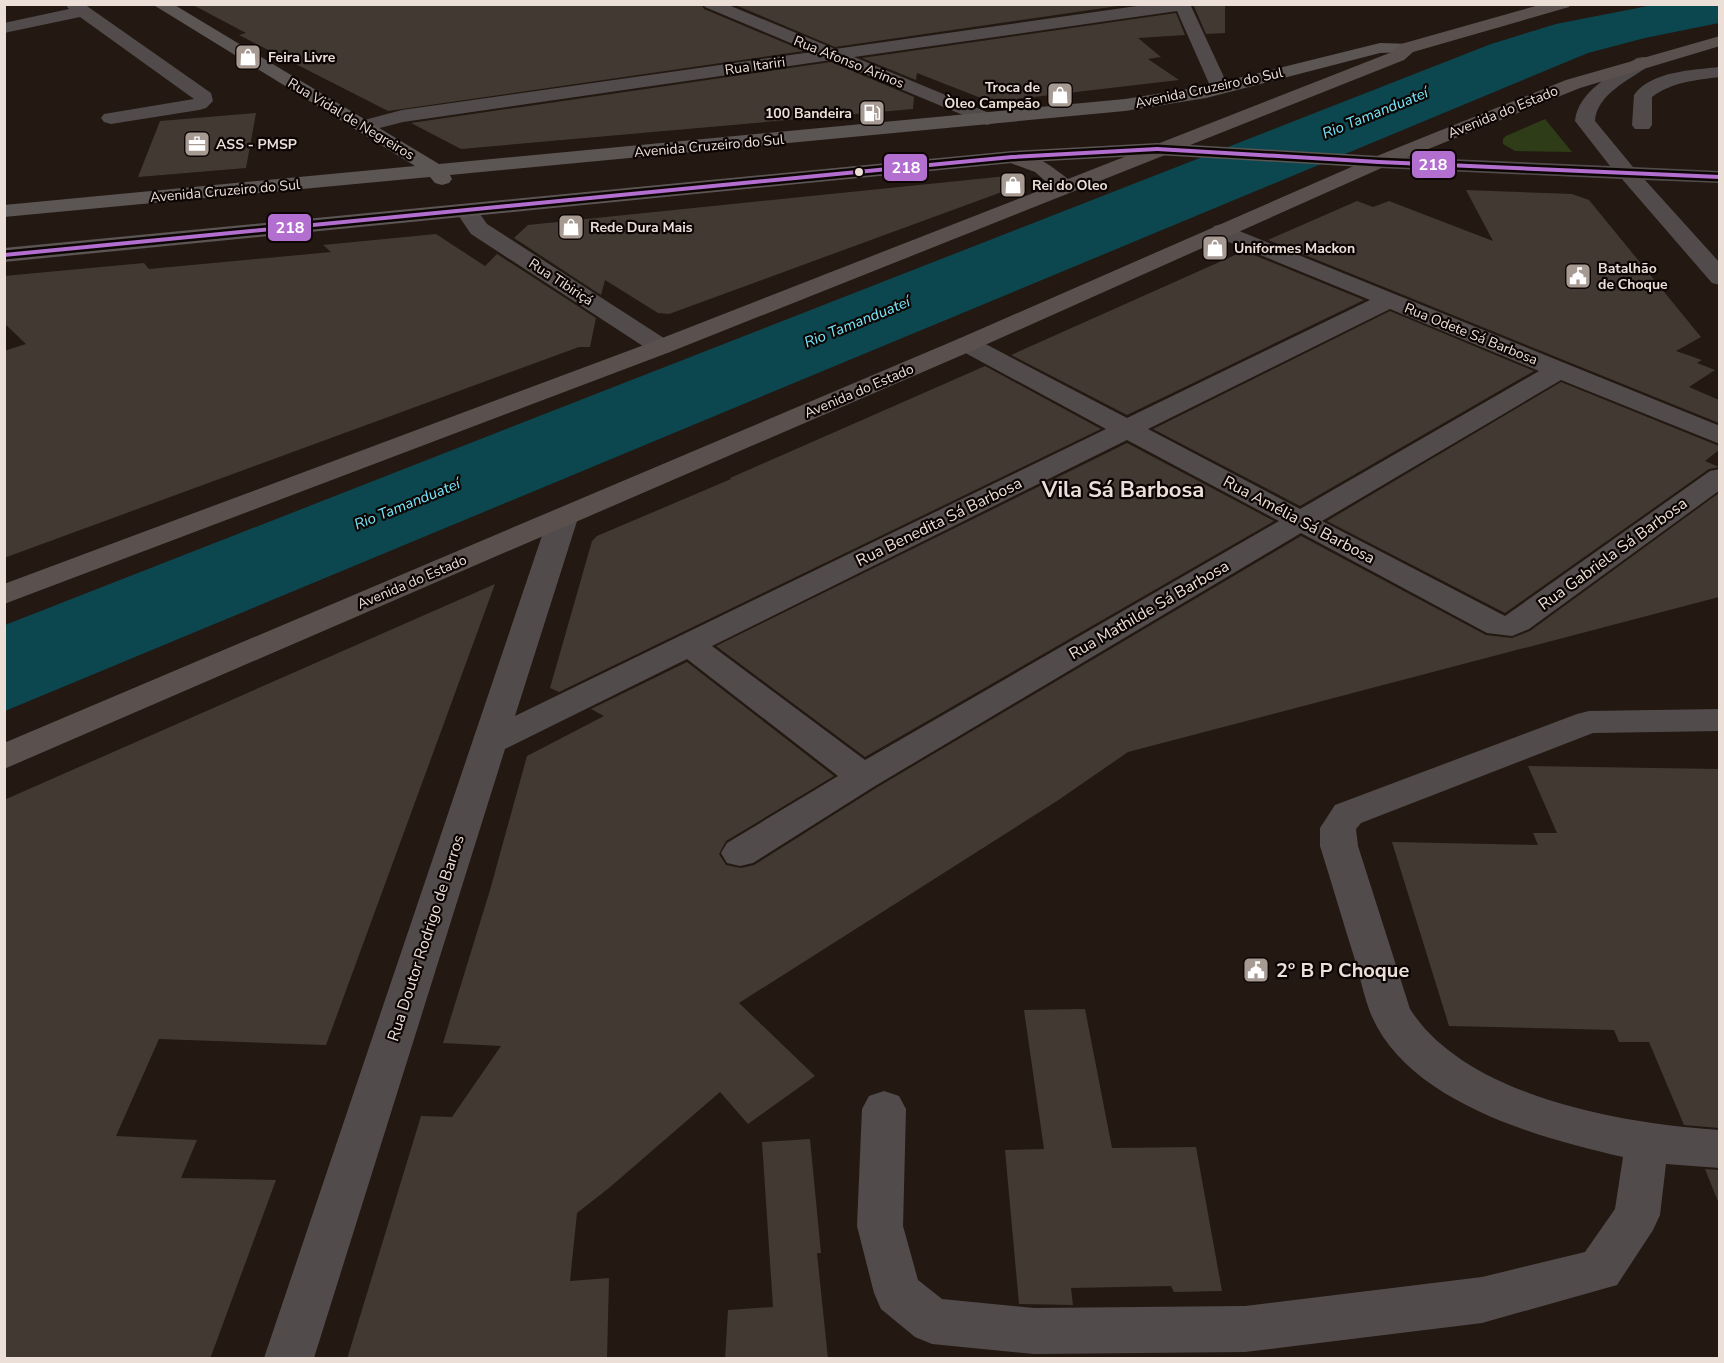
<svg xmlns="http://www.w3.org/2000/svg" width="1724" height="1363" viewBox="0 0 1724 1363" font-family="'Nunito Sans',sans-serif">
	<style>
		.green { fill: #2e3d18 }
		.water { fill: #0c464f }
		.building { fill: #423933 }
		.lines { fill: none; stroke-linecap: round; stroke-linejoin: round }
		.minor { fill: #514c4b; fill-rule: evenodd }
		.major { fill: #5b5553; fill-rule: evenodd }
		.highway { fill: #5a514e; fill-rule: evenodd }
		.bus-1-casing { stroke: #0c0503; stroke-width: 5 }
		.bus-1 { fill: #b36fd0; fill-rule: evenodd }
		.bus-dot { fill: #ecdfd8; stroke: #0c0503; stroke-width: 2 }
		.labels { text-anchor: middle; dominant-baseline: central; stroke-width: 4.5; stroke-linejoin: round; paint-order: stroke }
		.far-poi-label { font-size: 14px; font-weight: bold; fill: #ecdfd8; stroke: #0c0503; text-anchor: start }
		.far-street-label { font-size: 14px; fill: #ecdfd8; stroke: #0c0503 }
		.far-water-label { font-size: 15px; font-style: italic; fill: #76e9fd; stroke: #0c0503 }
		.street-label { font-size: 16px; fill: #ecdfd8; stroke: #0c0503 }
		.near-poi-label { font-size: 20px; font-weight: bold; fill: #ecdfd8; stroke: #0c0503; text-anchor: start }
		.district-label { font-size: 22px; font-weight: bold; fill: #ecdfd8; stroke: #0c0503 }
		.line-badge { stroke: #0c0503; stroke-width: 2 }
		.badge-label { font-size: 16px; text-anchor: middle; font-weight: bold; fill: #fff }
	</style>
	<rect width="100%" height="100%" fill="#231912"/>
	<path class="green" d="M1545 119 1572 152 1515 151 1503 144V139L1506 136Z"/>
	<path class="water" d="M1653 5H1719V23L1645 38 1588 53 5 711V625L1491 44 1556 24Z"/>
	<path class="building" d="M191 4H701L704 9 804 51 388 111 239 35 246 33Z
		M733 4H1132L835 47Z
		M1193 4H1225V33L1206 34Z
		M1176 13 1185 35 1138 38 1161 57 1148 59 1179 80 991 102 917 73 916 80 862 58Z
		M831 62 914 97 913 109 461 149 411 123Z
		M256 113 246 168 138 177 160 121Z
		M1007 176 1010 189 669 314 658 313 605 280 601 295 514 238 528 225Z
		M1466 190 1572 194 1589 200 1701 337 1676 351 1702 360 1697 363 1715 370 1689 387 1719 400V423L1268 240 1357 201 1373 207 1389 201 1493 241Z
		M436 234 485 266 497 254 596 318 590 347H579L4 558V351L26 344 4 323V276L144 263 149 269 331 252 323 245Z
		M1244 251 1364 300 1127 415 1011 355Z
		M1390 311 1534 371 1300 506 1153 429Z
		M985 366 1101 429 559 692 550 688 592 541 597 536 731 479 730 478Z
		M1561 382 1719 446V450L1705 461 1719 467 1709 469 1505 613 1327 521Z
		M1127 443 1274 521 865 757 716 646Z
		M1719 493V597L1128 752 1057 801 739 1003 815 1076 748 1124 720 1092 609 1188 577 1213 570 1281 609 1278 607 1359H347L421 1116 452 1117 501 1046 443 1043 490 890 527 756 604 716 591 709 687 662 834 776 726 841 719 854 726 865 741 868 754 865 876 788 1301 536 1486 635 1512 638 1530 631Z
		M495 584 326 1045 159 1039 116 1136 197 1140 181 1178 276 1180 210 1359H4V800Z
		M1528 766 1719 769V1128L1684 1125 1649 1042H1619L1614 1030 1449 1026 1392 842 1538 845 1533 833H1557Z
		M1085 1009 1112 1148 1196 1147 1222 1291 1174 1292 1171 1286 1071 1288 1073 1305 1019 1304 1005 1150 1044 1149 1024 1010Z
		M810 1139 821 1253H817L828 1359H725L728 1310 773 1307 762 1142Z
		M1705 1169 1719 1170V1204Z"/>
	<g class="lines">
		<path class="minor" d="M65 4H84L211 93 213 101 206 108 199 110 111 124 104 122 101 118 104 114 194 99 80 17 4 33V23L69 9Z
			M703 4H726L835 49 1151 4H1190L1229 88 1227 92H1213L1211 88 1177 11 854 57 994 115 997 119 994 123 987 125 831 60 403 122 364 132 357 130 354 126 357 122 402 110 812 52 705 7Z
			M1643 57 1649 58 1652 62 1649 66C1630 79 1596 95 1595 121L1633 167 1720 171V183L1645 180 1720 263V285L1712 283 1622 179 1379 168 1372 166 1369 162 1372 158 1379 156 1610 166 1575 121C1578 91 1614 73 1637 58Z
			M1720 67V77C1696 80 1672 82 1652 97V125L1649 129H1635L1632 125 1634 95C1651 71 1693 70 1720 67Z
			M467 206 475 207 487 224 670 342 673 347 670 352 661 354 652 352 471 234 456 212 459 207Z
			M1222 224 1720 426V444L1561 380 1322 521 1505 616 1710 471 1720 469V490L1529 629 1512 636 1487 633 1301 533 875 786 753 863 740 866 727 863 721 853 727 843 838 776 687 659 505 749 314 1358H264L548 518 553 512 563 509 573 512 578 518 515 716 1106 429 958 349 955 344 958 339 967 337 976 339 1127 418 1370 300 1214 236 1211 231 1214 226ZM1390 309 1539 371 1300 509 1148 429ZM1127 440 1279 521 865 760 712 646Z
			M1720 709V731L1593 733 1361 823 1356 829 1358 846 1410 1009C1466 1097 1623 1124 1720 1130V1168L1666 1164 1660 1215 1653 1230 1617 1285 1482 1323 1245 1352 1034 1354 932 1344 915 1337 881 1309 874 1293 857 1226 862 1109 869 1096 884 1091 899 1096 906 1109 903 1226 918 1280 942 1299 1034 1308 1245 1306 1482 1277 1585 1252 1615 1209 1623 1157C1538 1138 1405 1101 1370 1012 1364 996 1360 977 1355 960 1343 922 1332 884 1320 846V828L1335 805 1577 714 1589 711Z"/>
		<path class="major" d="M152 4H173L439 164 1125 99 1206 86 1380 43 1413 44 1416 48 1413 52 1380 53 1206 98 1125 111 450 175 452 179 449 183 442 185 435 183 430 177 4 217V205L415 166Z
			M1157 143 1379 156 1386 158 1389 162 1386 166 1379 168 1157 155 1012 163 4 262V248L1012 151Z"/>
		<path class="highway" d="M1543 4H1571L1569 7 1413 52 1404 60 670 352 4 604V584L652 342 1051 186 1035 172 1005 161 1002 157 1005 153C1027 147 1052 166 1068 179L1392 52 1401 44Z
			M1720 36V46L1580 88 1386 166 976 349 4 769V743L958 339 1372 158 1566 80Z"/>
		<defs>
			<path id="bus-1" d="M1157 147 1379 160 1720 175V179L1379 164 1157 151 1012 159 4 257V253L1012 155Z"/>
		</defs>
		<use href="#bus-1" class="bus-1-casing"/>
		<use href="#bus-1" class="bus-1"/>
	</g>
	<defs>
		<symbol id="shop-square" viewBox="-11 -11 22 22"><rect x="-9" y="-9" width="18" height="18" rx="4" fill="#a69a93" stroke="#0c0503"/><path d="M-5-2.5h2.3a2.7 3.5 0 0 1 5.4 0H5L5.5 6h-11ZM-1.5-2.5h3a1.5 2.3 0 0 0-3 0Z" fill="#fff"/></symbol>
		<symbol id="fuel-square" viewBox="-11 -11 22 22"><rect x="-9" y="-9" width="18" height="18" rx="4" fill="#a69a93" stroke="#0c0503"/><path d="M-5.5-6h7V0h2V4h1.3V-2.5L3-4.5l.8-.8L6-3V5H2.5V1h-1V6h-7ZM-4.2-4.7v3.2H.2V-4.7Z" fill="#fff"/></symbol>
		<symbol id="office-square" viewBox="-11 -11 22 22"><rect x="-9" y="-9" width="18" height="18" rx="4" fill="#a69a93" stroke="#0c0503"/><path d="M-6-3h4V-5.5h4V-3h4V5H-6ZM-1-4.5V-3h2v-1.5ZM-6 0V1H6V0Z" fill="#fff"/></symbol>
		<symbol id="civic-square" viewBox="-11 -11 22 22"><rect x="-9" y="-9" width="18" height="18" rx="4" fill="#a69a93" stroke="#0c0503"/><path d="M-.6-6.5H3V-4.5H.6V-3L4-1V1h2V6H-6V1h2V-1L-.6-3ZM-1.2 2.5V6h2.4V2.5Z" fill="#fff"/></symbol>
	</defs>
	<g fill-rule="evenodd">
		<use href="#shop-square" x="233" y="42" width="30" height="30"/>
		<use href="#shop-square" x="1045" y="80" width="30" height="30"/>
		<use href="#fuel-square" x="857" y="98" width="30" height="30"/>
		<use href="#office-square" x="182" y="129" width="30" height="30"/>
		<use href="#shop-square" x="998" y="170" width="30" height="30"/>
		<use href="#shop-square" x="556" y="212" width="30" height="30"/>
		<use href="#shop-square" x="1200" y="233" width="30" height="30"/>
		<use href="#civic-square" x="1563" y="261" width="30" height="30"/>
		<use href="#civic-square" x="1241" y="955" width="30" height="30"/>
	</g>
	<circle class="bus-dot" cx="859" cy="172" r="5"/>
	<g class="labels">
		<g class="far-poi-label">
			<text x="268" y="57">Feira Livre</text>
			<text x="1040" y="87" text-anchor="end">Troca de<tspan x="1040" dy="16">Òleo Campeão</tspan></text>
			<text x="852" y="113" text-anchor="end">100 Bandeira</text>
			<text x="216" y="144">ASS - PMSP</text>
			<text x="1032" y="185">Rei do Oleo</text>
			<text x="590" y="227">Rede Dura Mais</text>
			<text x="1234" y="248">Uniformes Mackon</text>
			<text x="1598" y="268">Batalhão<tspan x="1598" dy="16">de Choque</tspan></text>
		</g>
		<g class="far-street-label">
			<text transform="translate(849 62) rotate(22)">Rua Afonso Arinos</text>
			<text transform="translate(755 66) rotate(-8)">Rua Itariri</text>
			<text transform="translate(1209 88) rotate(-12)">Avenida Cruzeiro do Sul</text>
			<text transform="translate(1503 112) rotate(-22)">Avenida do Estado</text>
			<text transform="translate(351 119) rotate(31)">Rua Vidal de Negreiros</text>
			<text transform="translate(709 146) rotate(-5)">Avenida Cruzeiro do Sul</text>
			<text transform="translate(225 191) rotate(-5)">Avenida Cruzeiro do Sul</text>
			<text transform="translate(561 282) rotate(33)">Rua Tibiriçá</text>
			<text transform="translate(1471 334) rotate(22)">Rua Odete Sá Barbosa</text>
			<text transform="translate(859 391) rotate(-23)">Avenida do Estado</text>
			<text transform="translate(412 582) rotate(-23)">Avenida do Estado</text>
		</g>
		<g class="far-water-label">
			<text transform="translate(1375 113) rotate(-22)">Rio Tamanduateí</text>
			<text transform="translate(857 322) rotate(-22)">Rio Tamanduateí</text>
			<text transform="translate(407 504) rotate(-22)">Rio Tamanduateí</text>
		</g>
		<g class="street-label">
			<text transform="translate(1299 520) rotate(28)">Rua Amélia Sá Barbosa</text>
			<text transform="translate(939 522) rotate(-26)">Rua Benedita Sá Barbosa</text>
			<text transform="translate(1613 554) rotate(-36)">Rua Gabriela Sá Barbosa</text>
			<text transform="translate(1149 610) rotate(-30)">Rua Mathilde Sá Barbosa</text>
			<text transform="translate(426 938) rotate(-72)">Rua Doutor Rodrigo de Barros</text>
		</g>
		<g class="near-poi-label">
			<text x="1276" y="970">2º B P Choque</text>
		</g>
		<g class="district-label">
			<text x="1123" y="490">Vila Sá Barbosa</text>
		</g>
	</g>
	<g class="line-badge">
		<rect x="1411" y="150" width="45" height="29" rx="6" fill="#b36fd0"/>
		<rect x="883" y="153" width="45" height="29" rx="6" fill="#b36fd0"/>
		<rect x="267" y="213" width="45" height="29" rx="6" fill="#b36fd0"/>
	</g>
	<g class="badge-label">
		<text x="1433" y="170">218</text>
		<text x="906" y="173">218</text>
		<text x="290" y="233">218</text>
	</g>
	<rect width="1724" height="1363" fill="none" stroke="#ecdfd8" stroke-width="12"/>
</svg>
